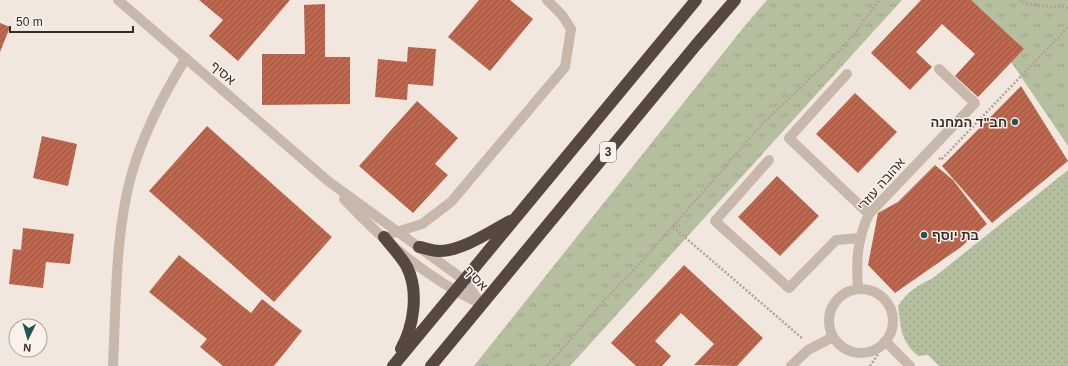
<svg xmlns="http://www.w3.org/2000/svg" width="1068" height="366" viewBox="0 0 1068 366" font-family="Helvetica,Heebo,sans-serif">
	<style>
		.grass { fill: url(#grass-dots) }
		.park { fill: url(#park-tufts) }
		.building { fill: url(#building-hatch) }
		.lines { fill: none; stroke-linecap: round; stroke-linejoin: round }
		.path { stroke: #b4a195; stroke-width: 2.5; stroke-dasharray: 2 2; stroke-linecap: butt }
		.minor { stroke: #c8b7ab; stroke-width: 10 }
		.highway { stroke: #564741; stroke-width: 12 }
		.poi-dot { fill: #225355; stroke: #f9f1ea; stroke-width: 1.5 }
		.labels { text-anchor: middle; dominant-baseline: central; stroke-width: 3; stroke-linejoin: round; paint-order: stroke }
		.shield { fill: #f9f1ea; stroke: #706863; stroke-width: 1 }
		.shield-label { font-size: 12px; font-weight: bold; fill: #362d29 }
		.street-label { font-size: 13px; fill: #362d29; stroke: #f9f1ea }
		.poi-label { font-size: 13px; font-weight: bold; fill: #362d29; stroke: #f9f1ea; text-anchor: end }
	</style>
	<defs>
		<pattern id="grass-dots" width="8" height="8" patternUnits="userSpaceOnUse"><rect width="8" height="8" fill="#b5bf9f"/><path d="M2 2h.1M6 6h.1" fill="none" stroke="#9ca489" stroke-width="1.8" stroke-linecap="round"/></pattern>
		<pattern id="park-tufts" width="24" height="20" patternUnits="userSpaceOnUse"><rect width="24" height="20" fill="#b5bf9f"/><path d="M3 7l-1-3M5 7V3M7 7l1-3M15 17l-1-3M17 17v-4M19 17l1-3" fill="none" stroke="#9ca489"/></pattern>
		<pattern id="building-hatch" width="6" height="6" patternUnits="userSpaceOnUse"><rect width="6" height="6" fill="#bd674f"/><path d="M-1 1l2-2M0 6l6-6M5 7l2-2" fill="none" stroke="#9a5542"/></pattern>
	</defs>
	<rect width="100%" height="100%" fill="#f1e7de"/>
	<path class="grass" d="M1068 170V366H939L928 355 918 356C900 340 901 328 898 306 907 292 918 285 933 278Z"/>
	<path class="park" d="M767 0H902L570 366H474L743 28Z
		M969 0H1068V146Z"/>
	<path class="building" d="M199 0H290L238 61 209 36 223 20Z
		M479 0H510L533 19 490 71 448 37Z
		M921 0H971L1024 49 978 97 955 76 975 54 942 24 916 52 932 67 910 90 871 53Z
		M325 4V57H350V104L262 105V54H305L304 5Z
		M0 23 10 27 0 52Z
		M408 47 436 49 433 86 408 84 407 100 375 97 378 59 407 62Z
		M1021 86 1068 161 992 223 942 166Z
		M855 93 897 132 858 173 816 134Z
		M417 101 458 138 435 164 448 175 413 213 359 166Z
		M207 126 332 237 274 302 149 191Z
		M42 136 77 144 68 186 33 178Z
		M935 165 953 180 987 224 961 247 895 293 868 265 878 213 898 202Z
		M777 176 819 216 780 256 738 217Z
		M23 228 74 234 70 264 46 262 43 288 9 284 13 249 21 250Z
		M179 255 251 313 262 299 302 331 274 366H223L200 347 207 339 149 292Z
		M684 265 763 338 737 366 694 365 714 344 681 313 655 341 671 356 662 366H636L611 343Z"/>
	<g class="lines">
		<path class="path" d="M1019 0 1028 4 1068 8
			M939 158 941 160 1068 27
			M673 227 803 339
			M547 366 609 295 646 257 763 123 836 54 855 33 879 0
			M870 366 879 353"/>
		<path class="minor" d="M118 0 328 181 464 280 482 305
			M847 74 789 138 869 214
			M769 160 715 221 789 288 836 240 860 238
			M344 199C383 241 430 280 481 304
			M393 233 422 224 451 202 565 67 571 29 562 15 547 0
			M858 289C856 262 857 239 869 214L975 103 939 69
			M829 321a32 32 0 1 1 64 0a32 32 0 1 1-64 0Z
			M885 341 910 366
			M113 366C116 305 115 235 131 176 143 134 163 95 186 58
			M791 366 808 350 833 337"/>
		<path class="highway" d="M384 237C391 246 401 256 407 267 419 291 414 326 401 349
			M419 247C425 248 433 251 440 251 462 251 491 231 510 221
			M393 366 696 0
			M431 366 696 45 735 0"/>
	</g>
	<g class="poi-dot">
		<circle cx="1015" cy="122" r="4"/>
		<circle cx="924" cy="235" r="4"/>
	</g>
	<g class="labels">
		<rect class="shield" x="600" y="142" width="16" height="20" rx="3"/>
		<g class="shield-label">
			<text x="608" y="152">3</text>
		</g>
		<g class="street-label">
			<text transform="translate(223 73) rotate(41)">אסיף</text>
			<text transform="translate(881 184) rotate(-49)">אהובה עוזרי</text>
			<text transform="translate(476 278) rotate(48)">אסיף</text>
		</g>
		<g class="poi-label">
			<text x="1007" y="122">חב"ד המחנה</text>
			<text x="932" y="235" text-anchor="start">בת יוסף</text>
		</g>
	</g>
	<g transform="translate(28 338) rotate(185)"><circle r="19" fill="#f9f1ea" stroke="#aba39d"/>
	<path d="M0-3L7 15L0 10L-7 15Z" fill="#225355"/>
	<text y="-6" font-size="11" font-weight="bold" text-anchor="middle" fill="#362d29">N</text>
	</g>
	<path d="M10 26v6h123v-6" fill="none" stroke="#362d29" stroke-width="2"/>
	<text x="16" y="26" font-size="12" fill="#362d29" stroke="#f9f1ea" stroke-width="3" paint-order="stroke">50 m</text>
</svg>
